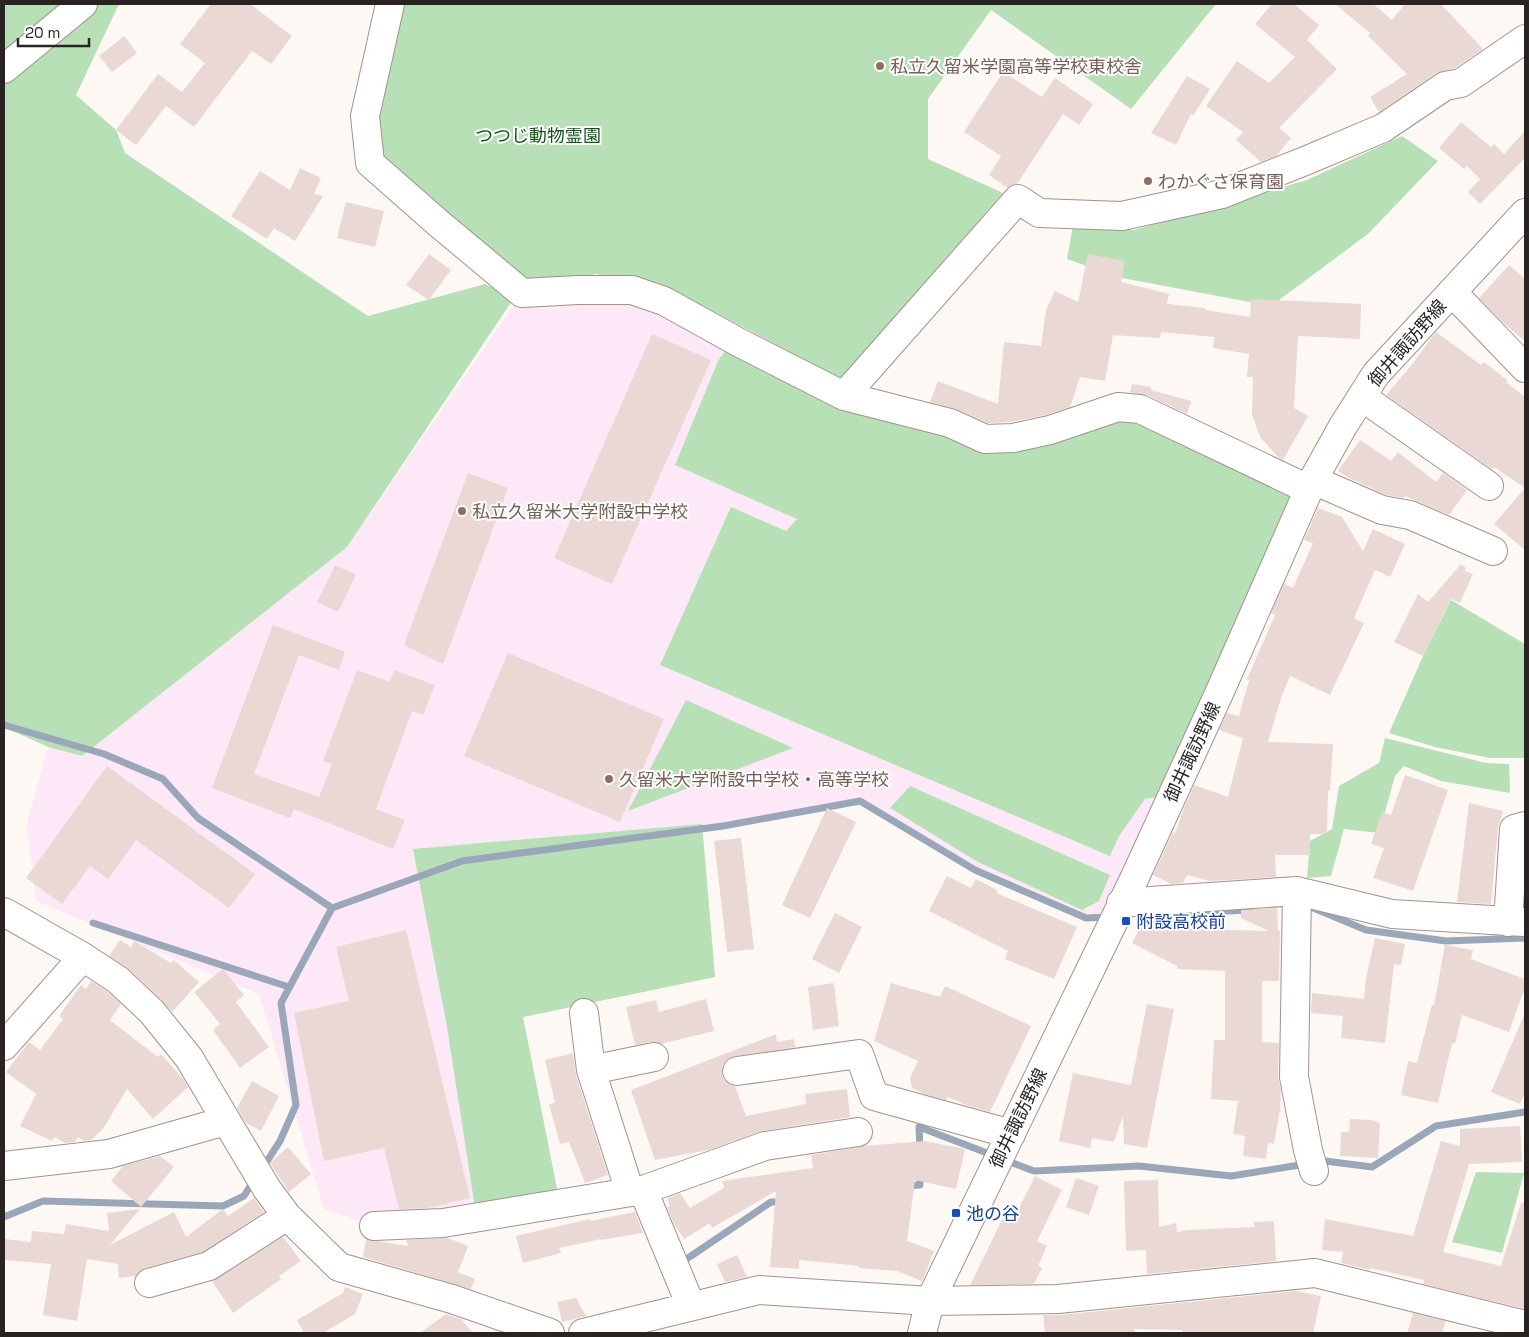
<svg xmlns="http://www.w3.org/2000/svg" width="1529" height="1337" viewBox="0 0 1529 1337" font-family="'Space Grotesk','Noto Sans JP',sans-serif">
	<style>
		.education { fill: #fde8f7 }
		.green { fill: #b7e0b6 }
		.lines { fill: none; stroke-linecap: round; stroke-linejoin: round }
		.stream { stroke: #9aa7b9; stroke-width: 7 }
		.building { fill: #e9d8d3 }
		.minor-casing { stroke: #a1928c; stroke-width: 30 }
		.major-casing { stroke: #a1928c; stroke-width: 30 }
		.minor { stroke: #fff; stroke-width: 28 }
		.major { stroke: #fff; stroke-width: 28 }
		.education-dot { fill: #8d6e63; stroke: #fff; stroke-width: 2 }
		.transit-dot { fill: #1a4fb4; stroke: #fff; stroke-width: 2 }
		.labels { text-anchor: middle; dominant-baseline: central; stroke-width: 4; stroke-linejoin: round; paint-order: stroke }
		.education-label { font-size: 18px; fill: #785e54; stroke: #fff; text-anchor: start }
		.park-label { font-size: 18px; fill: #115317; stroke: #fff }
		.street-label { font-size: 18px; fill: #292321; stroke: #fff }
		.transit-label { font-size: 18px; fill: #164399; stroke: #fff; text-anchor: start }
	</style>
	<rect width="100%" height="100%" fill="#fef8f5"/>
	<path class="education" d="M522 293 629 297 844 396 950 423 1308 489 1115 917 1086 918 975 870 860 801 703 828 715 977 523 1017 560 1204 374 1226 324 1209 259 994 36 901 27 823 48 747 82 756 347 547Z"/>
	<path class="green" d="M4 4H119L76 95 116 130 125 153 368 316 485 284 514 298 347 547 82 756 48 747 4 727Z
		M390 4H1216L1131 109 991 10 928 99V159L1003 193 841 379 671 289 639 279 594 274 578 290 522 293 370 163Z
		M1402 136 1438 161 1368 234 1271 306 1117 277 1067 259 1073 226 1134 230 1307 180Z
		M726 350 984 444 1120 414 1301 492 1162 796 1145 799 1119 836 1110 856 660 665 731 507 786 531 797 519 675 465 718 361Z
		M1451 600 1525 644V758H1490L1435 747 1389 733 1423 656Z
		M686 700 793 748 628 811Z
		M1385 738 1486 763 1509 764 1510 793 1441 781 1404 766 1395 776 1379 833 1344 829 1331 876 1307 878 1310 841 1332 829 1339 786 1379 763Z
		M910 786 1110 875 1099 901 1082 910 976 861 890 808Z
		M702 824 715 977 523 1017 559 1199 476 1214 447 1027 413 849Z
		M1476 1172 1524 1173 1502 1253 1452 1242Z"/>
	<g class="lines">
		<path class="stream" d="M4 725 104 754 163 779 198 818 332 908 462 861 723 826 860 801 975 870 1086 918 1108 917
			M1311 907 1366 930 1446 941 1525 938
			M1144 915 1250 910
			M93 923 289 987
			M920 1150 919 1127 995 1156
			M1005 1160 1034 1171 1139 1166 1231 1176 1306 1164
			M1316 1163 1325 1161 1372 1167 1436 1126 1525 1112
			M262 1169 280 1141 296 1105 281 1003 332 908
			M906 1186 920 1185V1173
			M4 1217 43 1201 223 1206 244 1196 254 1180
			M688 1258 771 1202H783"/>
	</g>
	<path class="building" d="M211 4H250L292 36 271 64 252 51 194 127 166 106 136 145 116 130 158 74 182 92 205 63 180 44Z
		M1272 4H1294L1319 25 1307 40 1337 69 1279 128 1291 138 1276 156 1261 162 1236 140 1243 132 1206 106 1237 61 1269 83 1295 57 1255 24Z
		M1335 4H1373L1392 20 1405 4H1441L1483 49 1455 68 1436 73 1379 112 1370 97 1407 74 1368 36 1370 33Z
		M124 36 137 53 112 72 99 56Z
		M1003 72 1042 97 1055 78 1093 104 1079 125 1063 114 1017 184 1008 188 989 175 1001 156 964 132Z
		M1187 76 1210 89 1193 116 1191 114 1176 145 1151 133Z
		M1461 122 1491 147 1494 144 1504 154 1525 131V158L1480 204 1468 192 1480 179 1467 166 1464 169 1439 148Z
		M300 168 321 178 314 194 323 196 295 241 274 228 267 239 231 216 260 171 290 190Z
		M346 202 384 211 375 247 337 238Z
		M429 254 451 270 429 300 406 285Z
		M1088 254 1125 261 1121 282 1169 294 1167 304 1205 308V310L1250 317 1251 299 1361 304 1360 339 1298 336 1294 408 1308 416 1283 460 1278 457 1260 437 1252 414 1253 377H1247L1249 354 1213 348 1214 337 1161 332 1160 338 1113 335 1105 381 1080 377 1070 407 1046 415 1011 422 988 423 956 409 930 402 938 381 998 404 1004 342 1041 346 1046 310 1055 291 1078 302Z
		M1509 265 1525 279V341L1500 320 1479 298Z
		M1436 332 1481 365 1484 362 1507 380 1506 382 1525 397V550L1494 524 1525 488 1494 467 1492 469 1386 395 1410 367Z
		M652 334 711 360 612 584 554 558Z
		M1132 384 1151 387V390L1191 401 1187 414 1147 395 1130 392Z
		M1360 440 1391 461 1398 452 1436 482 1443 473 1467 490 1449 515 1405 496 1404 498 1387 495 1351 479 1338 471Z
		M468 473 508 488 443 664 404 645Z
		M1318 508 1342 517 1363 551 1373 529 1405 544 1390 577 1375 570 1354 618 1364 623 1330 695 1290 676 1282 695 1268 742 1333 744 1330 791 1328 790 1327 834H1310V855H1275L1276 877 1210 881 1187 875 1183 883 1171 884 1153 875 1173 832 1175 834 1184 808 1194 785 1228 797 1243 738 1219 730 1227 713 1239 716 1249 680 1247 679 1275 615 1271 613 1284 584 1293 588 1313 543 1304 540Z
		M1461 564 1466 568 1465 571 1473 574 1460 603 1451 599 1423 656 1394 642 1418 594 1428 602Z
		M335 565 356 575 338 612 317 602Z
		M273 625 345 652 339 670 299 655 254 774 319 797 332 764 323 761 357 670 390 682 394 670 435 685 423 715 412 711 376 809 405 820 393 849 294 809 290 818 212 788Z
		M508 653 664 719 620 822 464 756Z
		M107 766 255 874 229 908 136 840 108 879 90 866 62 904 26 878Z
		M1405 775 1448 790 1413 891 1373 878 1384 848 1371 844 1382 812 1391 815Z
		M1469 803 1503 811 1498 828 1491 904 1457 902Z
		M827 808 856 822 810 918 782 905Z
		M741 838 754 949 727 952 714 841Z
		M947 876 971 888 976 879 997 890 996 893 1077 927 1054 979 1005 959 1008 951 929 911Z
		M1277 908 1278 931H1280L1279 981H1262V1042L1279 1043 1278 1077 1281 1090 1280 1109 1274 1144 1268 1143 1266 1159 1243 1156 1245 1136 1233 1134 1238 1101 1211 1099 1214 1040H1225V971L1177 969V966L1132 943 1142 924 1162 927 1161 928 1269 931 1241 918V910Z
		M835 913 862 927 839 973 812 959Z
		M406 930 470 1198 427 1208 399 1209 384 1148 324 1161 294 1013 349 1001 336 947Z
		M1375 938 1405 944 1401 965 1394 964 1385 1043 1341 1038 1343 1016 1311 1013 1312 993 1364 999 1366 978Z
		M120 940 131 947 134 941 171 963 174 960 199 982 172 1012 163 1001 129 969 109 956Z
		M1445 945 1473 950 1471 959 1525 979V987L1509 1032 1462 1015 1455 1044 1452 1043 1438 1103 1401 1095 1408 1061 1417 1063 1432 1005H1434Z
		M223 969 244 995 236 1002 269 1047 240 1068 213 1030 220 1024 194 992Z
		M91 981 108 992 121 1004 110 1020 158 1057 161 1054 184 1080 188 1087 153 1119 127 1089 103 1129 91 1140 84 1141 78 1137 75 1142 65 1143 54 1137 52 1141 20 1126 36 1094 6 1072 29 1042 40 1050 63 1019 59 1016 81 985 86 989Z
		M834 983 839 1026 813 1030 808 987Z
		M891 983 940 997 945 986 1031 1026 990 1112 966 1105 948 1097 946 1100 924 1094 912 1088 910 1078 918 1061 874 1041Z
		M706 999 714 1031 661 1044 651 1042 635 1045 626 1007 656 1000 659 1012Z
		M1147 1004 1174 1009 1147 1148 1124 1144 1123 1116 1114 1142 1092 1138 1090 1148 1059 1141 1073 1073 1131 1085Z
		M1525 1013V1092L1520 1104 1491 1092Z
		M776 1034 777 1042 794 1039 795 1047 735 1056 727 1059 722 1066V1074L724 1080 731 1085 735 1086 746 1116 806 1104 805 1094 847 1089 850 1117 762 1131 708 1150 655 1160 631 1090Z
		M573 1053 576 1075 608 1175 585 1183 569 1142 560 1144 549 1104 555 1103 545 1060Z
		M252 1081 279 1096 261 1131 246 1123 237 1108Z
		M1350 1119 1371 1120 1380 1123 1378 1158 1340 1156 1341 1132H1349Z
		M1520 1126 1522 1162 1469 1164 1443 1252 1501 1266 1521 1203H1525V1309L1423 1284 1424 1280 1370 1268V1270L1341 1263 1343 1252 1322 1250 1325 1219 1413 1236 1441 1141 1460 1146V1129Z
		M925 1141 965 1149 956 1189 915 1180 907 1241 934 1251 922 1281 897 1271 859 1268V1266L799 1260V1269L770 1267 776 1191 712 1228 710 1223 684 1239 674 1224 667 1207 670 1206 667 1198 680 1193 690 1208 724 1188 722 1181 813 1168 811 1155 864 1146Z
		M288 1147 311 1174 289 1192 270 1163Z
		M160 1156 174 1167 141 1207 111 1181 123 1166Z
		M1035 1176 1062 1190 1037 1241 1047 1246 1038 1266 1042 1268 1034 1284 970 1285 1009 1206 1018 1210Z
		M1076 1178 1099 1186 1089 1215 1066 1207Z
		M1158 1180 1159 1227 1176 1223 1177 1232 1187 1230 1254 1227V1222L1274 1221 1276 1261 1147 1274 1146 1250 1126 1251 1124 1181Z
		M254 1198 264 1212 203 1252 145 1268 138 1272 136 1276 119 1278 118 1264 87 1259 77 1321 43 1315 51 1264 4 1260V1239L31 1242 32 1231 64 1234 66 1224 109 1231 107 1213 140 1209 110 1245 174 1212 186 1237 223 1209 228 1216Z
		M635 1212 643 1233 601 1240V1239L559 1248 561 1253 523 1263 516 1236 590 1219V1221Z
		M283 1237 301 1261 279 1276 281 1279 233 1313 212 1281Z
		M447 1238 468 1246 458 1272 475 1279 471 1289 363 1257 366 1239 408 1246 406 1240Z
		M737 1255 747 1277 725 1282 717 1264Z
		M345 1287 363 1294 355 1314 323 1333H304L297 1320 343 1293Z
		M1296 1291 1321 1296 1313 1333H1182L1183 1330 1134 1329 1135 1333H1045L1043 1315H1060Z
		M576 1298 586 1316 562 1322 557 1302Z
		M1413 1313 1446 1321 1442 1333H1407Z
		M446 1314 461 1319 473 1333H420Z"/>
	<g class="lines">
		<defs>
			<path id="minor" d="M390 4 365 116 370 163 437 222 522 293 578 290H632L664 301 738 342 844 396 950 423 985 439 1013 438 1050 430 1118 407 1140 409 1308 489
				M4 69 83 4
				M1452 292 1525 368
				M844 396 1018 199 1039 213 1122 216 1222 194 1305 161 1383 128 1445 86 1461 83 1525 39
				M1362 397 1489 486
				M1313 480 1382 510 1410 515 1493 551
				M1297 891 1294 1077 1308 1150 1314 1171
				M1121 903 1297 891 1392 914 1525 922
				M4 912 83 957 118 980 152 1012 189 1058 267 1189 287 1216 339 1267 452 1299 550 1333
				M1508 922 1514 829 1525 826
				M584 1013 591 1070 630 1192
				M4 1046 83 957
				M591 1070 654 1057
				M737 1071 859 1054 874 1096 1011 1134
				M4 1166 109 1154 225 1121
				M374 1226 443 1223 643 1190
				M149 1283 209 1266 287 1216
				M691 1306 643 1190 765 1146 858 1132
				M583 1333 759 1290 930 1301 1058 1299 1315 1273 1525 1325"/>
			<path id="major" d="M922 1333 930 1301 1135 877 1221 689 1313 480 1343 426 1376 374 1525 213"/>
		</defs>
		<use href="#minor" class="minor-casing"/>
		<use href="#major" class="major-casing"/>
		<use href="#minor" class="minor"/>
		<use href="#major" class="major"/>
	</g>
	<g class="education-dot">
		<circle cx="880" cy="66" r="5"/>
		<circle cx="1148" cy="181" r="5"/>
		<circle cx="462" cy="511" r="5"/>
		<circle cx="609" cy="779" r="5"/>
	</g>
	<g class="transit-dot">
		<rect x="1121" y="916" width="10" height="10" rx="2.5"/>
		<rect x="951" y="1208" width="10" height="10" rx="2.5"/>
	</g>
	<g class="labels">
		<g class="education-label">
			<text x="890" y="66">私立久留米学園高等学校東校舎</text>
			<text x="1158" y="181">わかぐさ保育園</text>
			<text x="472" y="511">私立久留米大学附設中学校</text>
			<text x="619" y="779">久留米大学附設中学校・高等学校</text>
		</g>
		<g class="park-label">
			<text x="538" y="135">つつじ動物霊園</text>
		</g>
		<g class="street-label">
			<text transform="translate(1407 343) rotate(-49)">御井諏訪野線</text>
			<text transform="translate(1192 752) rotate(-65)">御井諏訪野線</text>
			<text transform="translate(1018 1118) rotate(-64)">御井諏訪野線</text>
		</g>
		<g class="transit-label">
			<text x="1136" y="921">附設高校前</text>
			<text x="966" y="1213">池の谷</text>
		</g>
	</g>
	<rect width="1529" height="1337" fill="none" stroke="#292321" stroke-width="10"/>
	<path d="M18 38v8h71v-8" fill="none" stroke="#292321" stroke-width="2.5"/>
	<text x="25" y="38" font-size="15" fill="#292321" stroke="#ffffff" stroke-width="4" paint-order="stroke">20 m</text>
</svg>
